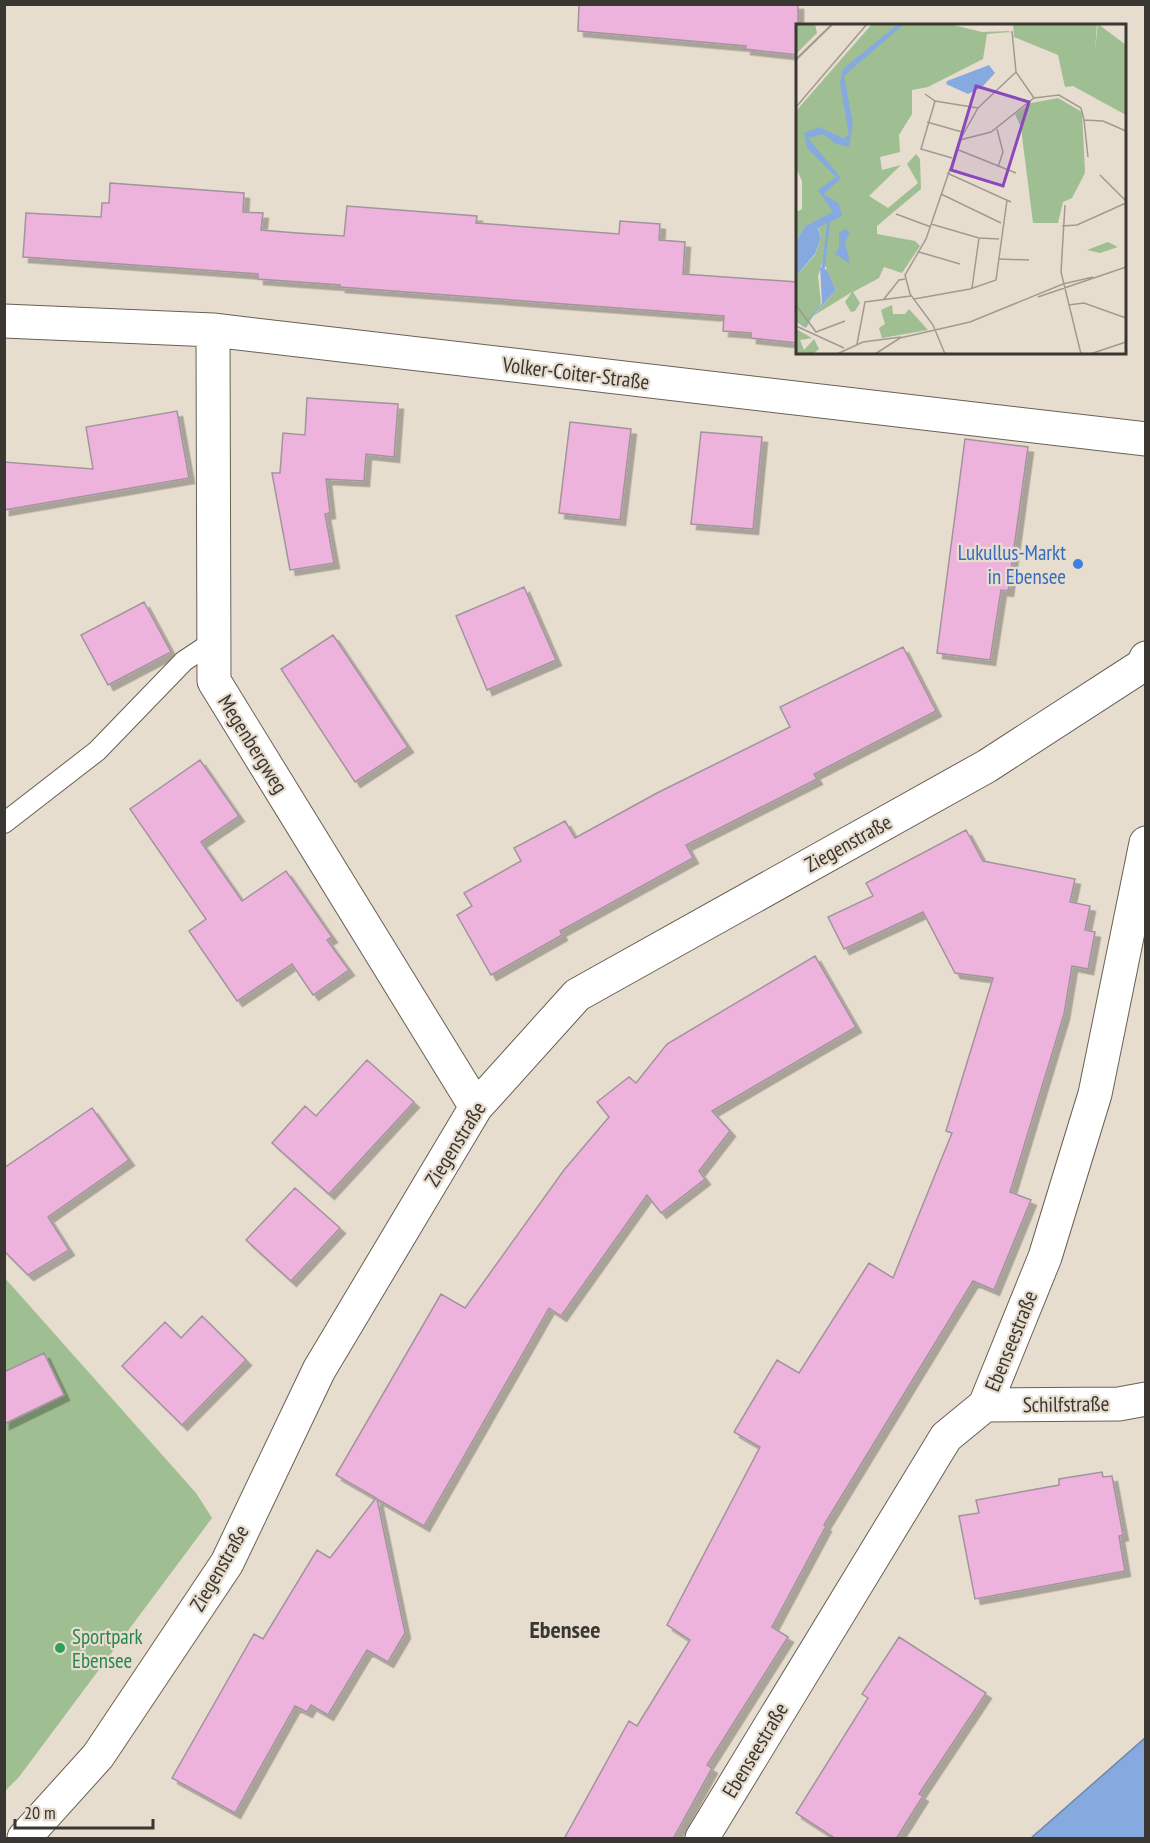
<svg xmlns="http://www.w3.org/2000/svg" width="1150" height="1843" viewBox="0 0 1150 1843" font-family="'PT Sans Narrow',sans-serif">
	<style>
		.green { fill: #9fbe92 }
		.water { fill: #86aadf; stroke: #6f87ab; stroke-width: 1.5 }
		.building { fill: #eeb3dd; stroke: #a2949d; stroke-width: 1.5; filter: url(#shadow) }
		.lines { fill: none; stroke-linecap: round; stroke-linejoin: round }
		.service-casing { stroke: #696055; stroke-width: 22 }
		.minor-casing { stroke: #696055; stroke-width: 35 }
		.service { stroke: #fff; stroke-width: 20 }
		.minor { stroke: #fff; stroke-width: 33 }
		.shop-dot { fill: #3f7fe0; stroke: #e7ddcf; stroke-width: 2 }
		.leisure-dot { fill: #2e9e5b; stroke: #e7ddcf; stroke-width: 2 }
		.labels { text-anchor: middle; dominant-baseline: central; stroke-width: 4.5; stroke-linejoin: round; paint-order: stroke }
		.street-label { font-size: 21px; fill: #3a3631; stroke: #e7ddcf }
		.shop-label { font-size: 21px; fill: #366cbe; stroke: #e7ddcf; text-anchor: end }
		.leisure-label { font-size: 21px; fill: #27864d; stroke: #e7ddcf; text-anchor: start }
		.quarter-label { font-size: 24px; font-weight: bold; fill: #3a3631; stroke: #e7ddcf }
		.inset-river { fill: none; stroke: #86aadf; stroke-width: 3 }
		.inset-road { fill: none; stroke: #a29a90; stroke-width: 1.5 }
		.view { fill: #8b48bd; fill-opacity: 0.15; stroke: #8b48bd; stroke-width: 3 }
		.inset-edge { fill: none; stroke: #3a3631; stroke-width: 3 }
	</style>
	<defs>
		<filter id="shadow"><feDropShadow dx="5.5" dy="5.5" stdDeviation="0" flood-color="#0004"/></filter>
	</defs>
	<rect width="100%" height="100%" fill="#e7ddcf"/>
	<path class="green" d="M4 1277 196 1493 212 1518 19 1777 5 1791Z"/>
	<path class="water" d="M1145 1738V1838H1030H1031Z"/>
	<path class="building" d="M579 4H798V55L745 49 746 46 578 31Z
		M110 183 244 193 243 212 263 213 261 230 297 233 344 236 347 206 477 216 476 223 619 234 620 221 660 224 659 240 685 242 683 274 798 282V343L751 338V333L723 331 724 316 340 287V285L258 279V274L23 257 26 213 101 217 102 203H109Z
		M307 398 398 404 394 457 366 454 364 481 326 479 330 513 325 514 334 563 290 570 272 473H280L283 433 305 435Z
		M177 411 189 478 4 510V462L93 469 86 427Z
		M570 422 631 429 620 520 559 513Z
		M701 432 762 437 753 529 691 524Z
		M965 439 1028 447 1008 591 1001 590 990 660 937 653Z
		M524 587 556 660 487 690 456 616Z
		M144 602 171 652 108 685 81 635Z
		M333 635 408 747 355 782 281 669Z
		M903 647 936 711 814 774 817 779 686 845 693 858 560 931 562 935 491 975 457 915 472 906 464 893 521 861 514 848 565 821 575 838 657 793 790 727 780 707Z
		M200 760 239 816 201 842 242 901 286 871 332 937 327 940 349 970 313 995 292 964 237 1001 189 931 206 919 130 809Z
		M966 830 983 861 1075 879 1070 902 1090 906 1085 930 1095 932 1088 969 1072 966 1064 1014 1010 1192 1031 1200 994 1290 973 1281 824 1525 826 1526 772 1627 788 1637 707 1765 712 1768 673 1839H564L629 1721 637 1726 690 1640 667 1625 760 1447 734 1432 777 1360 799 1373 869 1263 893 1278 952 1133 946 1131 993 978 955 973 923 912 844 949 828 917 873 896 866 883Z
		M815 956 856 1027 712 1111 730 1131 699 1171 705 1179 661 1213 647 1195 561 1316 549 1308 424 1526 377 1499 405 1633 388 1662 367 1650 328 1715 311 1705 307 1712 295 1706 235 1813 172 1778 254 1634 263 1639 317 1550 330 1558 376 1498 336 1475 441 1294 465 1308 564 1170 609 1117 597 1102 629 1077 636 1083 667 1044Z
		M367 1060 414 1102 329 1194 272 1143 305 1106 316 1116Z
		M92 1108 129 1160 48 1217 69 1250 28 1275 4 1251V1168Z
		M295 1188 340 1228 291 1281 246 1240Z
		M202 1316 246 1360 182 1425 122 1366 165 1322 181 1338Z
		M44 1353 64 1395 4 1424V1372Z
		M1102 1472 1103 1477 1112 1476 1123 1535 1119 1536 1125 1571 975 1599 959 1516 979 1513 976 1500 1059 1485V1479Z
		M899 1637 986 1693 919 1794 923 1796 896 1839H836L796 1813 868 1698 862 1694Z"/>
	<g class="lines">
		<defs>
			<path id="service" d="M4 823 97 751 184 661 214 641"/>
			<path id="minor" d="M4 321 213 330 1146 439
				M213 330 214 681 476 1107
				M985 1405 1119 1404 1146 1399
				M24 1838 98 1756 227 1563 319 1370 476 1107 577 995 987 766 1143 665 1146 658
				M702 1838 946 1437 985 1405 1045 1257 1095 1094 1146 843"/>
		</defs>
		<use href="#service" class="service-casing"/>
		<use href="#minor" class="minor-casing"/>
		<use href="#service" class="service"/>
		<use href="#minor" class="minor"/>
	</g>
	<circle class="shop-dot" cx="1078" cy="564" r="6"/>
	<circle class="leisure-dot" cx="60" cy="1648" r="6"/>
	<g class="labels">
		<g class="street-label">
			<text transform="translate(576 373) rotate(7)">Volker-Coiter-Straße</text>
			<text transform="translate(253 744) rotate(58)">Megenbergweg</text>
			<text transform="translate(848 843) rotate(-29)">Ziegenstraße</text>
			<text transform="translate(455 1144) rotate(-58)">Ziegenstraße</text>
			<text transform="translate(1011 1341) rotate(-68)">Ebenseestraße</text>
			<text transform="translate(1066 1404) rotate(-1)">Schilfstraße</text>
			<text transform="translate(219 1568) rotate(-60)">Ziegenstraße</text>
			<text transform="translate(755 1750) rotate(-59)">Ebenseestraße</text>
		</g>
		<g class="shop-label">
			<text x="1066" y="552">Lukullus-Markt<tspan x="1066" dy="24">in Ebensee</tspan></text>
		</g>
		<g class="leisure-label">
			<text x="72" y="1636">Sportpark<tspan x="72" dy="24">Ebensee</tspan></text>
		</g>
		<g class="quarter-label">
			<text x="565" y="1629">Ebensee</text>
		</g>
	</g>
	<g transform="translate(796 24)">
		<rect width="330" height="330" fill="#e7ddcf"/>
		<path d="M0 0H19L21 9 0 30ZM76 0H153L186 8 213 7 218 12 217 0H301L299 26 302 0 330 21V91L277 62 269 63 262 31 218 13 214 8 191 10 187 35 132 63 116 66V90L103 111 104 128 84 133 86 146 105 141 73 172 92 184 122 159 111 140 120 130 124 135 125 165 81 202V210L119 217 124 222 106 249 88 243 83 254 57 268 64 279 59 287 55 288 49 278 56 268 17 292 10 304 0 298V252L19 231 25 214 21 197 9 202 0 218V188L6 185V157L0 144V87ZM27 237 40 266 18 291 25 279 22 252ZM262 74 286 88 289 149 276 174 267 178 262 199H237L225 104 219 90 235 79ZM312 218 322 223 304 229 291 226ZM96 281 97 290H109L113 285 132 306 86 314 83 304 89 300 85 286ZM0 305 16 314 4 316 8 326 18 315 23 325 17 330H0Z" fill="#9fbe92" fill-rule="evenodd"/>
		<path d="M102 0H108L48 52 57 100 53 123 40 120 27 110 12 114 45 154 28 170 43 180 46 192 22 204 25 214 19 230 0 252V218L9 202 37 188 22 166 40 153 11 124 8 109 23 103 47 114 53 111 44 59 47 45ZM193 41 199 49 186 63 172 70 150 60 151 57ZM49 205 54 208 49 218 54 240 39 230 43 223V209ZM24 243 31 246 40 266 0 310 26 279Z" fill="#86aadf"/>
		<path class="inset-river" d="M27 246 33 196"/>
		<path class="inset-road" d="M216 7 220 48 238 74M0 35 36 0M0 36 37 0M129 70 139 77 182 84M139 77 125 125 156 134M0 83 71 0M288 96 292 133M131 98 166 108M201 105 207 128 202 143M164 116 182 84 220 48M160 125 220 149M151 149 215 178M304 151 330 177M145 170 205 199M269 181 265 248 285 330M100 190 135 203M135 200 183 214 203 215M266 202 281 201 330 179M123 228 164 240M202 235 233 236M176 264 183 214M242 273 330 243M88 275 103 256 109 255M118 275 174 265 200 256 211 176M0 281 20 308 49 297M272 281 288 279 330 294M0 302 48 324M61 320 69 278 115 272M41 330 67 318 105 313M79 330 104 314 174 298 267 260 297 253M149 330 137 301 114 270 109 251 130 215 164 116 195 108 238 74 263 71 285 84 288 96 307 97 330 107M294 330 330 318"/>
		<path class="view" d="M180 62 233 78 207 162 155 146Z"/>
		<rect width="330" height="330" class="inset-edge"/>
	</g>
	<rect width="1150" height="1843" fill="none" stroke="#3a3631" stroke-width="12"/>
	<path d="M15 1819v9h138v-9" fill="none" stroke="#3a3631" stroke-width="3"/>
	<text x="24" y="1819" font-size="18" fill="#3a3631" stroke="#e7ddcf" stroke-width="4.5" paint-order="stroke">20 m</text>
</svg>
